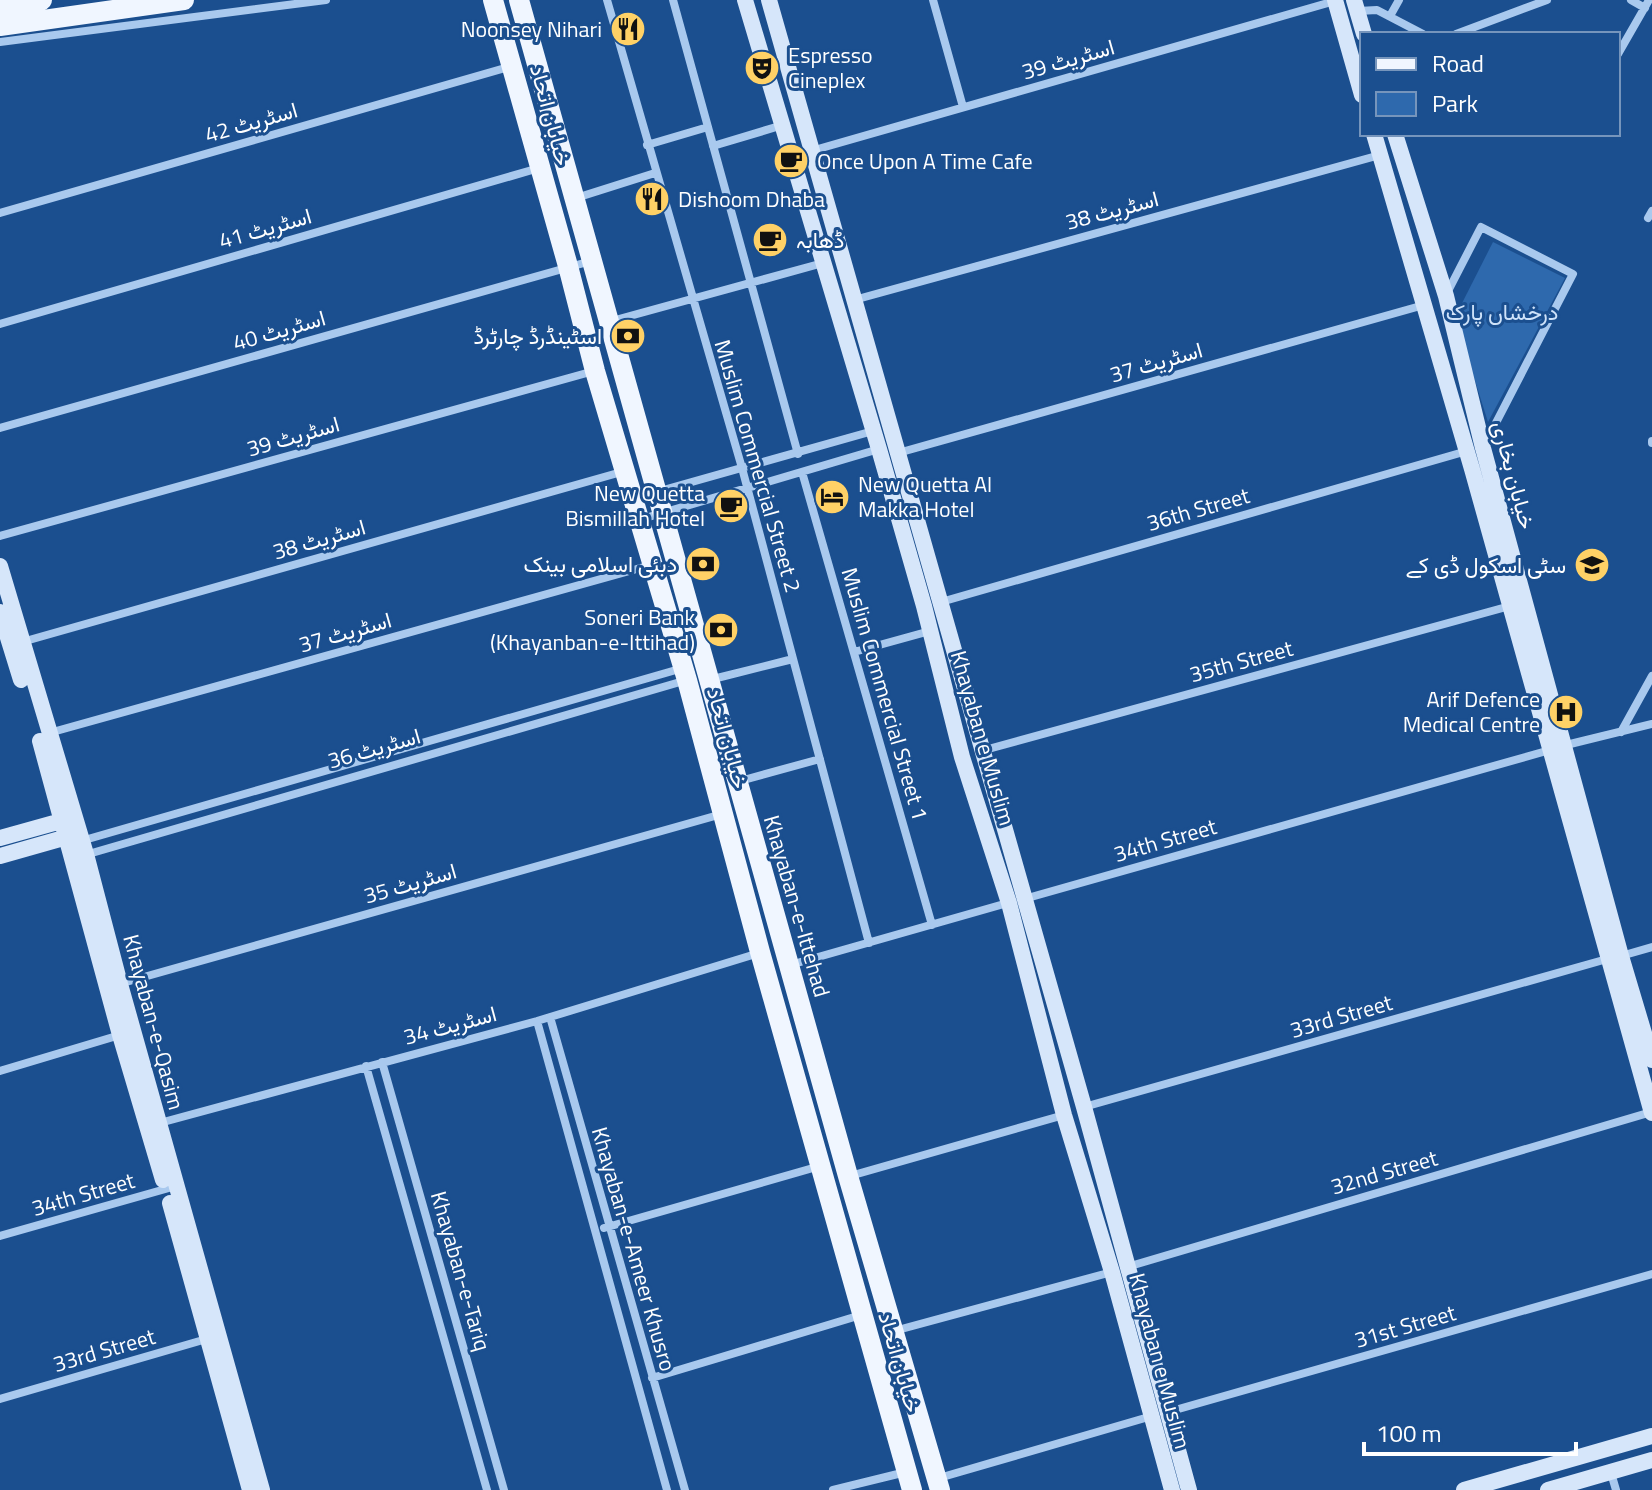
<svg xmlns="http://www.w3.org/2000/svg" width="1652" height="1490" viewBox="0 0 1652 1490" font-family="'Titillium Web',Vazirmatn,sans-serif">
	<style>
		.green { fill: #2e69ad }
		.lines { fill: none; stroke-linecap: round; stroke-linejoin: round }
		.street { stroke: #a9c9ee; stroke-width: 8 }
		.secondary { stroke: #d6e6fa; stroke-width: 16 }
		.primary { stroke: #f0f6ff; stroke-width: 20 }
		.labels { text-anchor: middle; dominant-baseline: central; stroke-width: 6; stroke-linejoin: round; paint-order: stroke }
		.poi-label { font-size: 22px; fill: #fff; stroke: #1b4f8f; text-anchor: end }
		.street-label { font-size: 22px; fill: #fff; stroke: #1b4f8f }
		.park-label { font-size: 22px; fill: #cfe3fa; stroke: #1b4f8f }
	</style>
	<rect width="100%" height="100%" fill="#1b4f8f"/>
	<path class="green" d="M1493 242 1565 278 1488 422 1455 317Z"/>
	<g class="lines">
		<path class="street" d="M607 0 742 468 869 943
			M673 0 798 454
			M933 0 963 107
			M1631 0 1645 8
			M1358 11 1377 10 1423 34
			M1390 16 1399 0
			M1456 34 1547 0
			M0 42 326 0
			M1618 54 1649 0
			M647 145 708 127
			M713 146 783 125
			M811 151 1335 1
			M576 198 655 173
			M0 213 512 66
			M1648 218 1652 211
			M1446 295 1481 227 1573 274 1485 444
			M854 300 1380 155
			M608 322 823 263
			M0 324 539 168
			M0 428 591 261
			M1652 441V443
			M898 453 1424 305
			M802 472 932 925
			M635 498 873 431
			M642 519 879 449
			M0 536 594 371
			M941 602 1467 451
			M22 642 625 471
			M854 652 930 631
			M709 680 793 659
			M1621 732 1652 676
			M49 733 651 565
			M1566 745 1652 724
			M981 751 1510 606
			M740 781 820 759
			M81 841 683 668
			M85 855 687 680
			M1024 899 1550 750
			M1621 956 1652 947
			M790 965 1011 902
			M119 984 722 814
			M550 1017 685 1490
			M537 1021 667 1490
			M382 1062 504 1490
			M366 1066 487 1490
			M0 1071 120 1035
			M1084 1107 1607 959
			M156 1124 537 1021 759 953
			M850 1176 1064 1115
			M604 1228 820 1166
			M0 1236 176 1186
			M1127 1267 1651 1112
			M894 1331 1112 1272
			M652 1378 861 1315
			M0 1399 210 1338
			M1168 1412 1652 1274
			M1611 1473 1616 1490
			M939 1478 1152 1416
			M833 1490 906 1472"/>
		<path class="secondary" d="M745 0 879 449 924 606 962 757 1009 903 1064 1115 1112 1272 1172 1490
			M769 0 1084 1107 1189 1490
			M1335 0 1362 95
			M1354 0 1364 34
			M1374 134 1472 469 1652 1113
			M1395 134 1446 296 1483 448 1621 956 1652 1060
			M0 566 86 854 120 984 262 1490
			M0 612 21 680
			M40 741 120 1035 163 1180
			M0 838 72 818
			M0 856 74 835
			M170 1203 250 1490
			M1464 1490 1652 1436
			M1548 1490 1652 1460"/>
		<path class="primary" d="M493 0 568 266 595 371 687 680 760 952 912 1490
			M519 0 848 1176 940 1490
			M0 6 42 0
			M0 26 184 0"/>
	</g>
	<defs>
		<symbol id="restaurant-disc" viewBox="-11 -11 22 22"><circle r="9.5" fill="#ffd166" stroke="#1b4f8f"/><path d="M-5-6h1v4h1v-4h1v4h1v-4h1v5L-1.5 .5V6h-2V.5L-5-1ZM5-6V6H3V1.5H1.5Q1.5-4 5-6Z" fill="#111"/></symbol>
		<symbol id="theatre-disc" viewBox="-11 -11 22 22"><circle r="9.5" fill="#ffd166" stroke="#1b4f8f"/><path d="M-5-5.5Q0-4 5-5.5V0Q5 5 0 6Q-5 5-5 0ZM-3.3-2.5H-1v1.5H-3.3ZM1-2.5H3.3v1.5H1ZM-2.8 1Q0 5.5 2.8 1Z" fill="#111"/></symbol>
		<symbol id="cafe-disc" viewBox="-11 -11 22 22"><circle r="9.5" fill="#ffd166" stroke="#1b4f8f"/><path d="M-5.5-4.5H6V0H3Q3 3.5 0 3.5H-2.5Q-5.5 3.5-5.5 0ZM3-3.2v2h1.7v-2ZM-6 4.5H4V6H-6Z" fill="#111"/></symbol>
		<symbol id="bank-disc" viewBox="-11 -11 22 22"><circle r="9.5" fill="#ffd166" stroke="#1b4f8f"/><path d="M-6-4H6V4H-6ZM0-2.3a2.3 2.3 0 1 0 0 4.6a2.3 2.3 0 1 0 0-4.6Z" fill="#111"/></symbol>
		<symbol id="hotel-disc" viewBox="-11 -11 22 22"><circle r="9.5" fill="#ffd166" stroke="#1b4f8f"/><path d="M-6-4.5h1.5V1H6V5H4.5V3h-9V5H-6ZM-4 0a1.8 1.8 0 1 1 3.6 0ZM.5 0V-2.5h3Q6-2.5 6 0Z" fill="#111"/></symbol>
		<symbol id="school-disc" viewBox="-11 -11 22 22"><circle r="9.5" fill="#ffd166" stroke="#1b4f8f"/><path d="M0-5L7-2L0 1L-7-2ZM-4 1L0 2.5L4 1V4Q0 6-4 4Z" fill="#111"/></symbol>
		<symbol id="hospital-disc" viewBox="-11 -11 22 22"><circle r="9.5" fill="#ffd166" stroke="#1b4f8f"/><path d="M-5-5h3v3.5h4V-5h3V5h-3V1.5h-4V5h-3Z" fill="#111"/></symbol>
	</defs>
	<g fill-rule="evenodd">
		<use href="#restaurant-disc" x="608" y="9" width="40" height="40"/>
		<use href="#theatre-disc" x="742" y="48" width="40" height="40"/>
		<use href="#cafe-disc" x="771" y="141" width="40" height="40"/>
		<use href="#restaurant-disc" x="632" y="179" width="40" height="40"/>
		<use href="#cafe-disc" x="750" y="220" width="40" height="40"/>
		<use href="#bank-disc" x="608" y="316" width="40" height="40"/>
		<use href="#hotel-disc" x="812" y="477" width="40" height="40"/>
		<use href="#cafe-disc" x="711" y="486" width="40" height="40"/>
		<use href="#bank-disc" x="683" y="544" width="40" height="40"/>
		<use href="#school-disc" x="1572" y="545" width="40" height="40"/>
		<use href="#bank-disc" x="701" y="610" width="40" height="40"/>
		<use href="#hospital-disc" x="1546" y="692" width="40" height="40"/>
	</g>
	<g class="labels">
		<g class="poi-label">
			<text x="602" y="29">Noonsey Nihari</text>
			<text x="788" y="55" text-anchor="start">Espresso<tspan x="788" dy="25">Cineplex</tspan></text>
			<text x="817" y="161" text-anchor="start">Once Upon A Time Cafe</text>
			<text x="678" y="199" text-anchor="start">Dishoom Dhaba</text>
			<text x="796" y="240" text-anchor="start">ڈھابہ</text>
			<text x="602" y="336">اسٹینڈرڈ چارٹرڈ</text>
			<text x="858" y="484" text-anchor="start">New Quetta Al<tspan x="858" dy="25">Makka Hotel</tspan></text>
			<text x="705" y="493">New Quetta<tspan x="705" dy="25">Bismillah Hotel</tspan></text>
			<text x="677" y="564">دبئی اسلامی بینک</text>
			<text x="1566" y="565">سٹی اسکول ڈی کے</text>
			<text x="695" y="617">Soneri Bank<tspan x="695" dy="25">(Khayanban-e-Ittihad)</tspan></text>
			<text x="1540" y="699">Arif Defence<tspan x="1540" dy="25">Medical Centre</tspan></text>
		</g>
		<g class="street-label">
			<text transform="translate(1068 59) rotate(-16)">اسٹریٹ 39</text>
			<text transform="translate(551 115) rotate(75)">خیابان اتحاد</text>
			<text transform="translate(251 122) rotate(-16)">اسٹریٹ 42</text>
			<text transform="translate(1112 210) rotate(-15)">اسٹریٹ 38</text>
			<text transform="translate(265 228) rotate(-16)">اسٹریٹ 41</text>
			<text transform="translate(279 330) rotate(-16)">اسٹریٹ 40</text>
			<text transform="translate(1156 362) rotate(-16)">اسٹریٹ 37</text>
			<text transform="translate(293 436) rotate(-16)">اسٹریٹ 39</text>
			<text transform="translate(758 466) rotate(74)">Muslim Commercial Street 2</text>
			<text transform="translate(1514 475) rotate(75)">خیابان بخاری</text>
			<text transform="translate(1198 509) rotate(-16)">36th Street</text>
			<text transform="translate(319 539) rotate(-16)">اسٹریٹ 38</text>
			<text transform="translate(345 632) rotate(-16)">اسٹریٹ 37</text>
			<text transform="translate(1241 661) rotate(-15)">35th Street</text>
			<text transform="translate(885 694) rotate(74)">Muslim Commercial Street 1</text>
			<text transform="translate(728 738) rotate(75)">خیابان اتحاد</text>
			<text transform="translate(983 738) rotate(74)">Khayaban e Muslim</text>
			<text transform="translate(374 748) rotate(-16)">اسٹریٹ 36</text>
			<text transform="translate(1165 840) rotate(-16)">34th Street</text>
			<text transform="translate(410 883) rotate(-16)">اسٹریٹ 35</text>
			<text transform="translate(797 906) rotate(74)">Khayaban-e-Ittehad</text>
			<text transform="translate(1341 1016) rotate(-16)">33rd Street</text>
			<text transform="translate(154 1022) rotate(75)">Khayaban-e-Qasim</text>
			<text transform="translate(450 1025) rotate(-15)">اسٹریٹ 34</text>
			<text transform="translate(1384 1172) rotate(-16)">32nd Street</text>
			<text transform="translate(83 1194) rotate(-16)">34th Street</text>
			<text transform="translate(634 1249) rotate(74)">Khayaban-e-Ameer Khusro</text>
			<text transform="translate(461 1271) rotate(74)">Khayaban-e-Tariq</text>
			<text transform="translate(1405 1326) rotate(-16)">31st Street</text>
			<text transform="translate(104 1350) rotate(-16)">33rd Street</text>
			<text transform="translate(1160 1361) rotate(75)">Khayaban e Muslim</text>
			<text transform="translate(900 1362) rotate(74)">خیابان اتحاد</text>
		</g>
		<g class="park-label">
			<text x="1502" y="312">درخشاں پارک</text>
		</g>
	</g>
	<rect x="1360" y="32" width="260" height="104" fill="#1b4f8f" stroke="#7695bc" stroke-width="2"/>
	<rect x="1376" y="58" width="40" height="12" fill="#f0f6ff" stroke="#7695bc" stroke-width="2"/>
	<text x="1432" y="72" font-size="24" fill="#ffffff">Road</text>
	<rect x="1376" y="92" width="40" height="24" fill="#2e69ad" stroke="#7695bc" stroke-width="2"/>
	<text x="1432" y="112" font-size="24" fill="#ffffff">Park</text>
	<path d="M1364 1442v12h212v-12" fill="none" stroke="#ffffff" stroke-width="4"/>
	<text x="1376" y="1442" font-size="24" fill="#ffffff" stroke="#1b4f8f" stroke-width="6" paint-order="stroke">100 m</text>
</svg>
